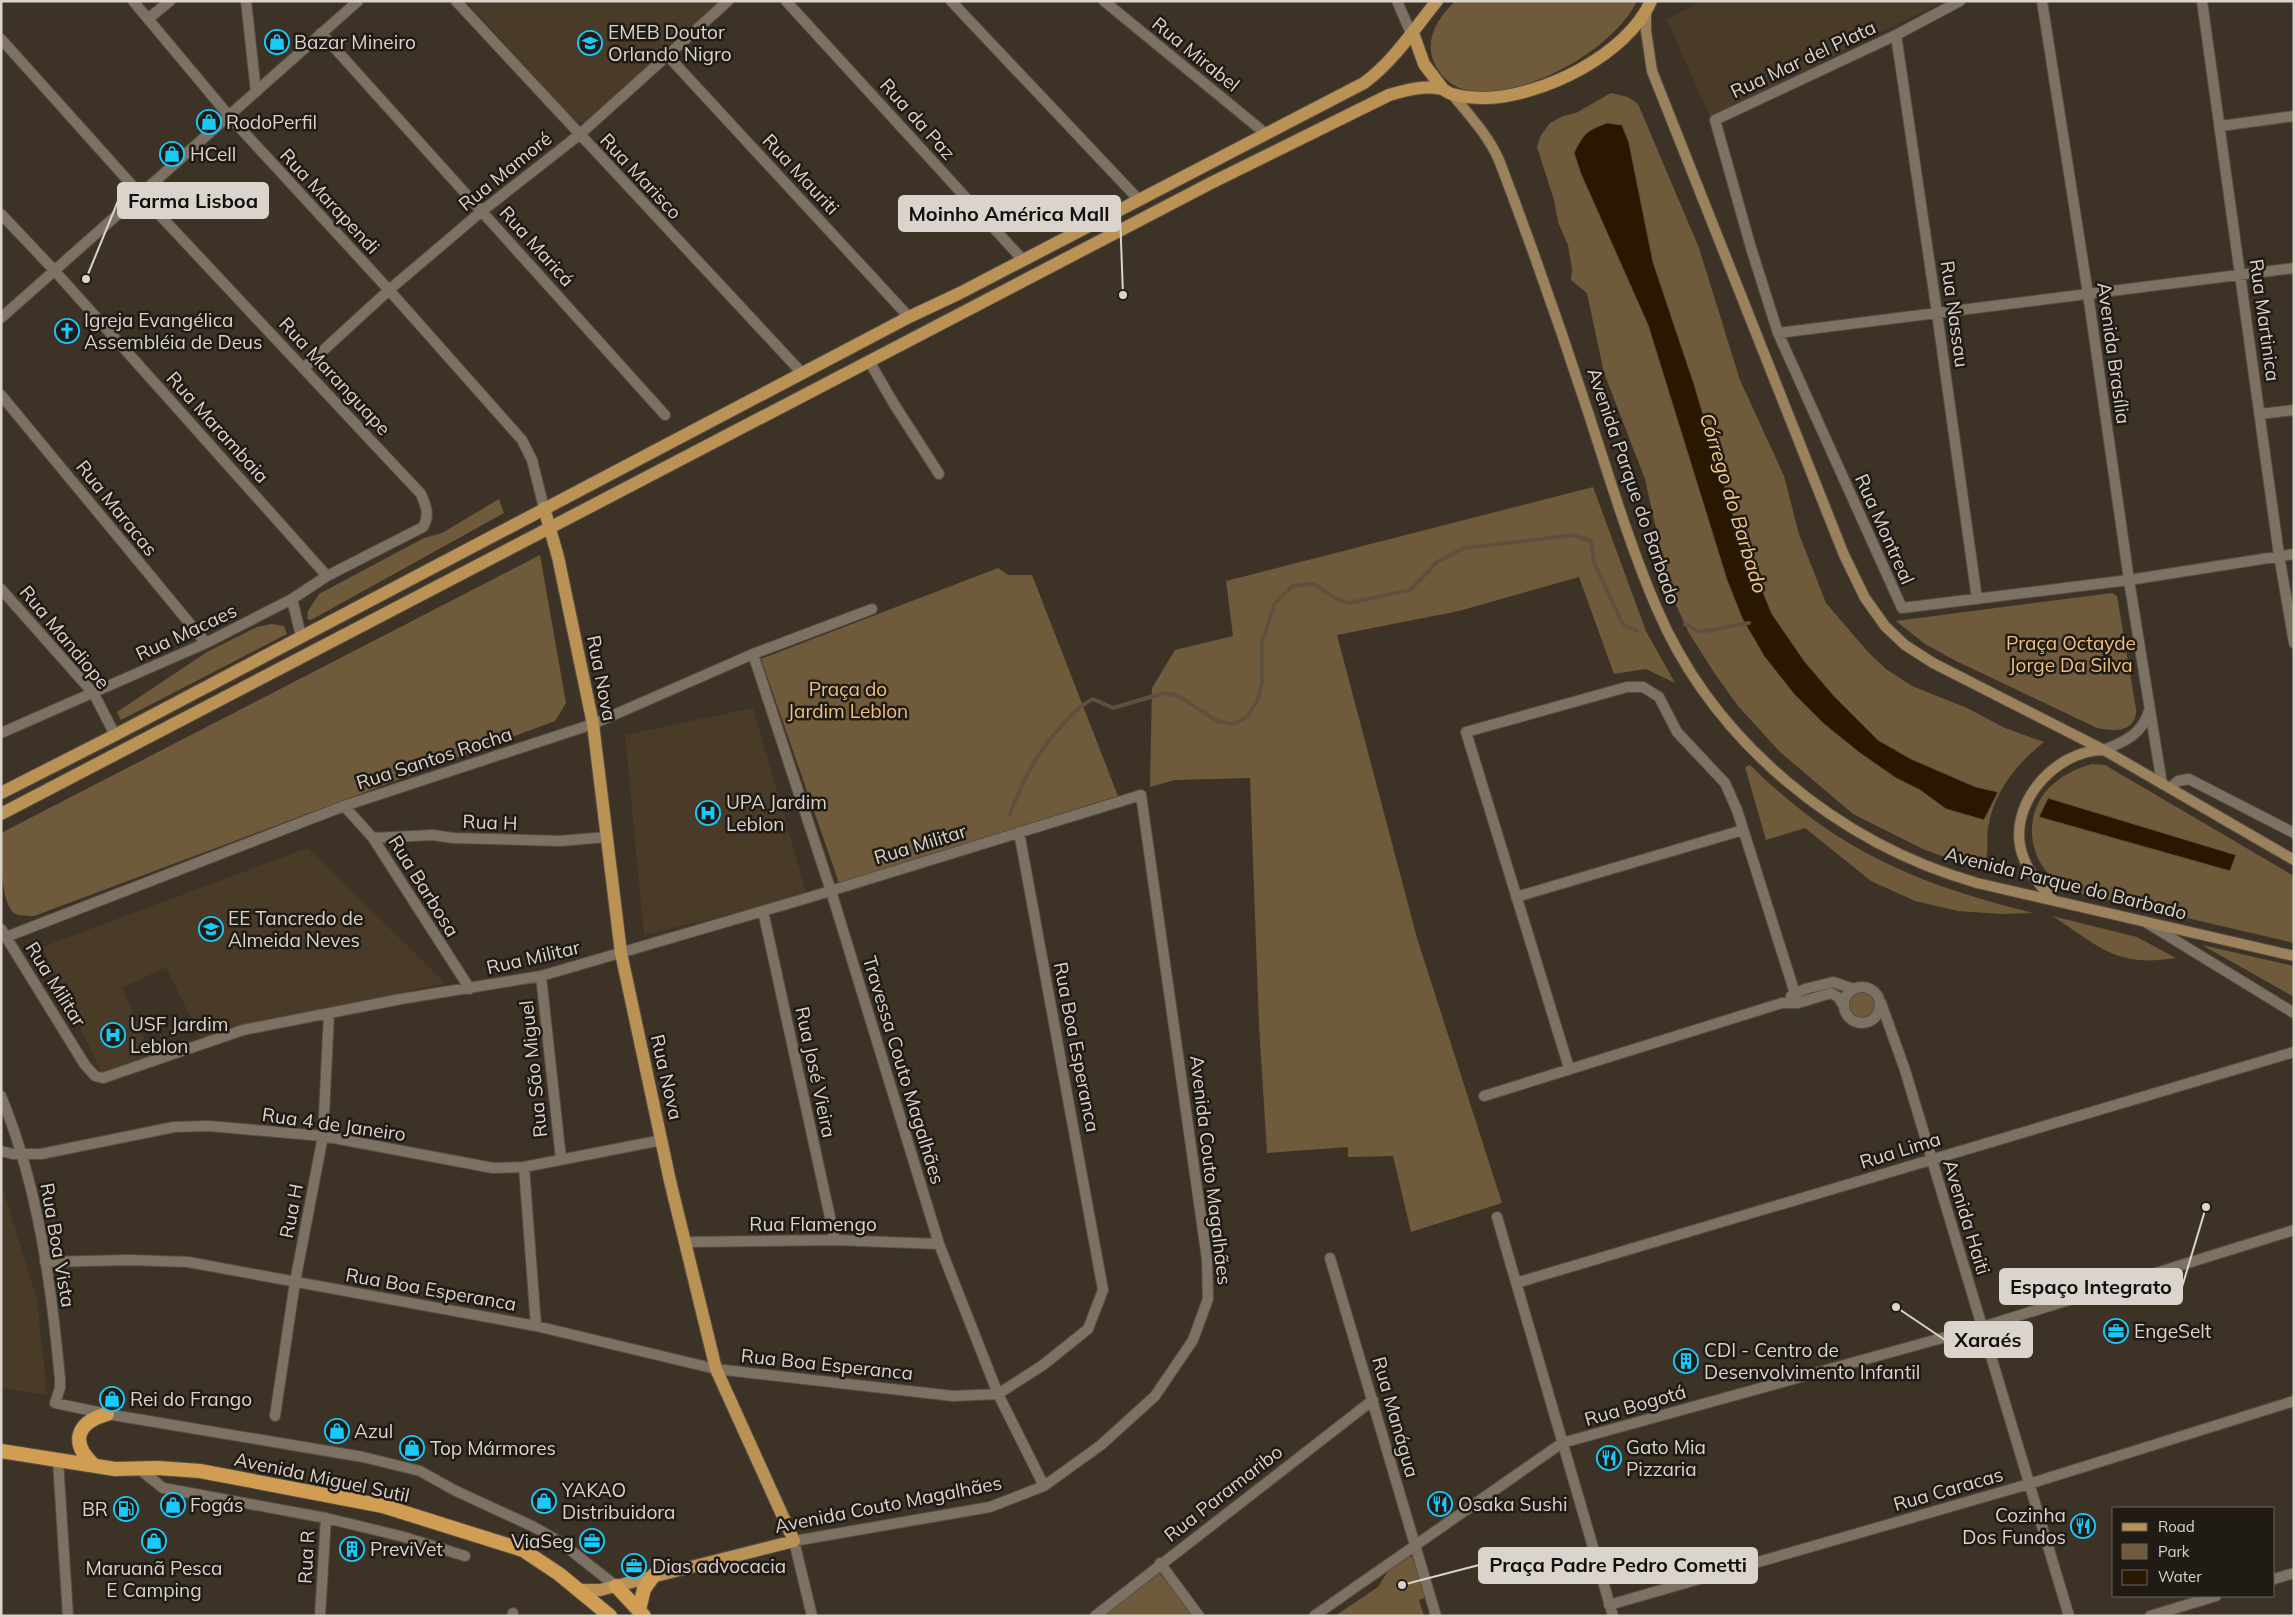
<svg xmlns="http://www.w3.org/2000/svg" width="2295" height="1617" viewBox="0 0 2295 1617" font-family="Mulish,sans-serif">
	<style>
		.built { fill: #493b28 }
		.green { fill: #705a3c }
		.water { fill: #2a1700; stroke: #5f503d }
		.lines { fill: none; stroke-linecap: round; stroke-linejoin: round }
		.stream { stroke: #5f503d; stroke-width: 4 }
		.minor-casing { stroke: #574e43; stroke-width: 12 }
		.tertiary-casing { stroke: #574e43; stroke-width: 12 }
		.secondary-casing { stroke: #574e43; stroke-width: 12 }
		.primary-casing { stroke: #574e43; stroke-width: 14 }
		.trunk-casing { stroke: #574e43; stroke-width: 16 }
		.minor { stroke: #7c7162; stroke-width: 10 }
		.tertiary { stroke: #7c7162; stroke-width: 10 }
		.secondary { stroke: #9c825c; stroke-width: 10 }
		.primary { stroke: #bb9256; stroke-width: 12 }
		.trunk { stroke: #d09d52; stroke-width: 14 }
		.labels { text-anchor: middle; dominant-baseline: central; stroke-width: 5; stroke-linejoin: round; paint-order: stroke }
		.poi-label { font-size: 19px; fill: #dbd4cc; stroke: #201b15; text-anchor: start }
		.street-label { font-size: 19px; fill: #dbd4cc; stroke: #201b15 }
		.park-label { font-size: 19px; fill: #eec081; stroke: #201b15 }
		.water-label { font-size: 20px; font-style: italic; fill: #f5c787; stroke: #201b15 }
		.leader { fill: none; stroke: #dbd4cc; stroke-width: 2 }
		.callout-dot { fill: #dbd4cc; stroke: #201b15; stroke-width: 2 }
		.callout { fill: #dbd4cc; stroke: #dbd4cc; stroke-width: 2 }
		.callout-label { font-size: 20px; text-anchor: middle; font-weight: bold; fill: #111 }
	</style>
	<rect width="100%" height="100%" fill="#3c3326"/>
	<path class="built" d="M466 1H724L584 122 575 121Z
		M1701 1H1944L1710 117 1667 20Z
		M753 708 807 896 644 935 625 735Z
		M308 848 445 983 243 1028 203 1043 166 967 122 988 152 1059 113 1074 102 1073 42 947Z
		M1 1183 37 1299 47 1395 1 1388Z"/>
	<path class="green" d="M1455 1H1637C1613 51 1518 104 1463 89 1454 87 1444 79 1439 71 1421 45 1435 21 1455 1Z
		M1611 93 1628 97 1638 104 1699 248 1740 380 1784 476 1799 534 1826 603 1868 652 1886 669 1912 686 1967 708 2005 728 2044 742C2016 764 1994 792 1988 828 1986 841 1990 855 1983 866L1976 868 1925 850 1853 814 1780 752 1738 706 1715 674 1689 633 1670 592 1645 479 1604 373 1587 293 1571 280 1572 269 1568 245 1558 222 1554 200 1537 147 1541 135 1550 123 1563 116 1576 113Z
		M1593 487 1646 631 1675 683 1646 669 1614 674 1579 577 1459 611 1337 635 1417 938 1502 1203 1411 1232 1393 1156 1348 1157V1147L1267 1153 1259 1025 1250 778 1175 780 1150 787 1152 688 1175 650 1233 636 1226 581Z
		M499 499 504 513 311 620 307 619 308 611 319 594 424 538 442 533Z
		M540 555 566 703 555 721 34 916C27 916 20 916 14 913 0 901 1 854 1 833Z
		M998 568 1008 575H1032L1118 796 839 883 761 659Z
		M2112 593 2117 596 2136 709C2137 732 2114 732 2097 728L1956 661 1925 644 1896 621Z
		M272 624 284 626 287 634 121 720 117 712 207 652 257 627Z
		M2092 764 2105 765 2294 876V943L2075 892C2034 877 2018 826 2046 791 2059 777 2074 769 2092 764Z
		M1750 765C1837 851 1916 884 2033 913L2001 914 1958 911 1915 901 1871 881 1805 828 1766 840 1745 767Z
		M2052 916 2137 937 2176 958C2115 968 2100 946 2052 916Z
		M2202 945 2294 966V997Z
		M1848 1005a14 14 0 1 1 28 0a14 14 0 1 1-28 0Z
		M1409 1556 1415 1558 1428 1597 1419 1600 1424 1616H1335L1378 1587 1391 1566Z
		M1160 1574 1195 1616H1103L1156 1575Z"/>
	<path class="water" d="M1607 123 1622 125 1629 143 1653 262 1694 384 1739 535 1772 614 1805 662 1834 696 1878 740 1911 759 1976 787 1998 792 1984 820 1946 809 1920 790 1896 778 1860 753 1824 724 1794 694 1764 656 1742 618 1727 580 1648 325 1581 174 1574 153C1584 133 1586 131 1607 123Z
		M2048 798 2236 855 2230 871 2039 817Z"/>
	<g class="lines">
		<path class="stream" d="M1685 624 1700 632 1749 623
			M1010 814C1024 777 1038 750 1066 721 1074 712 1082 704 1093 699L1113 708 1164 693 1179 696 1217 721 1233 724 1247 717 1257 701 1262 683V642L1275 603 1292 586 1314 584 1333 597 1349 603 1410 590 1437 562 1464 548 1574 535 1591 541 1594 562 1623 625 1637 631"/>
		<defs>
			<path id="minor" d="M133 1 230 117 389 290 522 440 532 460 544 508
				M246 1 256 92
				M456 1 802 373
				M786 1 1023 260
				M951 1 1139 200
				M1104 1 1265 133
				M1397 1 1410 31 1413 33
				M1960 1 1896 35 1715 120 1751 248 1778 333 1902 608 2129 580 2294 554
				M2202 1 2279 555 2294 643
				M149 18 170 1
				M321 33 665 415
				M1896 35 1937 313 1977 599
				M1 39 140 194 421 494C426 506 430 515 423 527L327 576 292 599 301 636
				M667 55 909 317
				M2221 126 2294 116
				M1 214 54 270 327 576
				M1 318 358 1
				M1778 333 2294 268
				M869 361 894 404 939 474
				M304 368 389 290 482 211 579 135 728 1
				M1 395 206 643
				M2260 414 2294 410
				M1 589 94 694 115 735
				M753 654 831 891 939 1244 998 1394 1044 1486
				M1 733 206 643 292 599
				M2170 788 2178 781 2189 779 2294 833
				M344 806 373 838 470 989
				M373 838 433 835 453 838 560 841 607 837
				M1516 897 1743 830
				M763 911 835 1240
				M1 929 85 1065 95 1076 103 1078 243 1030 401 999 541 976 804 899 1141 795 1207 1259 1208 1299 1193 1340 1155 1396 1101 1445 1044 1486 990 1507 794 1541 812 1616
				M6 937 344 806 593 724 753 654 872 609
				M541 976 561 1159
				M1844 1005a18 18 0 1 1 36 0a18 18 0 1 1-36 0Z
				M1791 996 1805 989 1833 982 1854 989
				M1881 1003 1905 1070 2069 1616
				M1569 1068 1466 732 1627 687H1643L1659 697 1677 732 1725 783 1737 810 1798 1003
				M1 1096C38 1186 51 1282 60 1379V1388L55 1403 107 1414 363 1457 420 1471 454 1490 534 1527 560 1542 616 1586
				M1484 1096 1782 1003H1798L1831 993 1838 997 1844 1006
				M1 1151 13 1154H41L174 1127 209 1126 323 1136 493 1168 524 1167 662 1140
				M524 1167 536 1326
				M1497 1217 1613 1616
				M686 1242 835 1240 939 1244
				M1330 1258 1436 1616
				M45 1262 129 1260 188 1262 536 1326 716 1369 953 1396 998 1394 1043 1365 1088 1329 1103 1290 1019 832
				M1516 1283 2294 1052
				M275 1416 295 1282 323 1136 329 1013
				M58 1461 68 1616
				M138 1468 163 1488 326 1518 320 1616
				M326 1518 404 1537 465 1556
				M1160 1563 1199 1616
				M2274 1579 2294 1573
				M1609 1605 2029 1484 2294 1401
				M512 1616 513 1613
				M1095 1616 1373 1400
				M1314 1616 1562 1443 1982 1327 2294 1230
				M2150 1616 2216 1596"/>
			<path id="tertiary" d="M2042 1 2088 294 2129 580 2162 784
				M2104 750C2126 741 2142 734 2149 711
				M2147 923 2294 1013"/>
			<path id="secondary" d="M1646 12V31L1652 71 1844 555 1865 598 1885 626 1905 645 1933 663 2104 750
				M1452 94C1469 115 1488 135 1499 160 1531 244 1561 329 1589 415 1610 480 1630 546 1657 609 1715 743 1838 843 1977 883L2294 956
				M2053 900C2043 888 2030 875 2024 859 2003 809 2053 750 2104 750L2294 860"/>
			<path id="primary" d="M1413 33 1424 64 1443 89
				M544 508 558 557 593 724 621 953 670 1181 716 1369 794 1541 600 1590H579
				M1 793 115 735 909 317 960 293 1364 83C1395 60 1413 30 1437 1
				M1 814 1211 183 1389 95C1406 90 1424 85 1442 89 1445 90 1448 93 1452 94 1462 97 1476 98 1486 98 1543 96 1627 55 1651 1"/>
			<path id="trunk" d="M1 1451 115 1469 158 1468 200 1471 383 1506 523 1550 559 1574 610 1616
				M95 1466C70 1444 75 1423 107 1414
				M616 1586 644 1616
				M639 1610 644 1589 654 1575"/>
		</defs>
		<use href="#minor" class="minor-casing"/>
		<use href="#tertiary" class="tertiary-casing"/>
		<use href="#secondary" class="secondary-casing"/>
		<use href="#primary" class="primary-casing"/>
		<use href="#trunk" class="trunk-casing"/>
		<use href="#minor" class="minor"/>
		<use href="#tertiary" class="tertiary"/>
		<use href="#secondary" class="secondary"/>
		<use href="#primary" class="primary"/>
		<use href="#trunk" class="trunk"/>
	</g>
	<defs>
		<symbol id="shop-ring" viewBox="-11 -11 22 22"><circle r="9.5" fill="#201b15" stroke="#17cafb" stroke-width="1.5"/><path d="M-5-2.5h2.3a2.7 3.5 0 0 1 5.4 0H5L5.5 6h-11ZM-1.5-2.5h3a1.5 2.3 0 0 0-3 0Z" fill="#17cafb"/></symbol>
		<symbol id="school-ring" viewBox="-11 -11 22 22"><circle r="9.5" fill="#201b15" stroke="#17cafb" stroke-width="1.5"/><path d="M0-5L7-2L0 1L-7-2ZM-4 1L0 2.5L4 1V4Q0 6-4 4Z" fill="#17cafb"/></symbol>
		<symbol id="church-ring" viewBox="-11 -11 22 22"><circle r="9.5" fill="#201b15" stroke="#17cafb" stroke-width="1.5"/><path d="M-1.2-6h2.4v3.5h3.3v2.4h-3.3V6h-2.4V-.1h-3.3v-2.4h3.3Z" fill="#17cafb"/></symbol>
		<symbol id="hospital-ring" viewBox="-11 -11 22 22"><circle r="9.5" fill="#201b15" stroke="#17cafb" stroke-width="1.5"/><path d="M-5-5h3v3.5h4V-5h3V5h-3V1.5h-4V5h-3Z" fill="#17cafb"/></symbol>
		<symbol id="office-ring" viewBox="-11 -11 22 22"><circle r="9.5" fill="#201b15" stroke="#17cafb" stroke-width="1.5"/><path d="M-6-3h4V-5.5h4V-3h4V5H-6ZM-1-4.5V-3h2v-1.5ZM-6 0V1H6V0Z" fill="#17cafb"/></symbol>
		<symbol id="building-ring" viewBox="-11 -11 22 22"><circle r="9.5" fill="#201b15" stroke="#17cafb" stroke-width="1.5"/><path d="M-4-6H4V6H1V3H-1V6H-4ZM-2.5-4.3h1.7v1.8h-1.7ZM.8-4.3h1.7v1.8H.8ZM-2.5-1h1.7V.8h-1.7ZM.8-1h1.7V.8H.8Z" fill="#17cafb"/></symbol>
		<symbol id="restaurant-ring" viewBox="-11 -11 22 22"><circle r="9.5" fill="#201b15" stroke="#17cafb" stroke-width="1.5"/><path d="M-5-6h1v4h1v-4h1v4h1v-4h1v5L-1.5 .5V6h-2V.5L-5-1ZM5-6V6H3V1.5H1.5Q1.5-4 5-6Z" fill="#17cafb"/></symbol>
		<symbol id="fuel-ring" viewBox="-11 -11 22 22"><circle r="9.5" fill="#201b15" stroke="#17cafb" stroke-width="1.5"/><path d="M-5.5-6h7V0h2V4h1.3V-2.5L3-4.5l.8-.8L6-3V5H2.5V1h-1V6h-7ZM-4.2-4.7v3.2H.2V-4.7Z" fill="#17cafb"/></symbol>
	</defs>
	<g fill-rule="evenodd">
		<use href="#shop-ring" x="263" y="28" width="28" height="28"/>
		<use href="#school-ring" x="576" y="29" width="28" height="28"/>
		<use href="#shop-ring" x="195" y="108" width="28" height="28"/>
		<use href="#shop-ring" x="158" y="140" width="28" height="28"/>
		<use href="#church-ring" x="53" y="317" width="28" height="28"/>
		<use href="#hospital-ring" x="694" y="799" width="28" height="28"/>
		<use href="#school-ring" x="197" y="915" width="28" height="28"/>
		<use href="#hospital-ring" x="99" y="1021" width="28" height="28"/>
		<use href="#office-ring" x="2102" y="1317" width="28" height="28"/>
		<use href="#building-ring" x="1672" y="1347" width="28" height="28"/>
		<use href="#shop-ring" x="98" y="1385" width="28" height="28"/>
		<use href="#shop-ring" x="323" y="1417" width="28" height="28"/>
		<use href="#shop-ring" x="398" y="1434" width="28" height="28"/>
		<use href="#restaurant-ring" x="1595" y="1444" width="28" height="28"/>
		<use href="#shop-ring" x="530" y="1487" width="28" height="28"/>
		<use href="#restaurant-ring" x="1426" y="1490" width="28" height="28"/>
		<use href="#shop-ring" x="159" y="1491" width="28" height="28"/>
		<use href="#fuel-ring" x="112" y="1495" width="28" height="28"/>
		<use href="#restaurant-ring" x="2069" y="1512" width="28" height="28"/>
		<use href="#shop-ring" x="140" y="1527" width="28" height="28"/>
		<use href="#office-ring" x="578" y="1527" width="28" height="28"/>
		<use href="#building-ring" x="338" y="1535" width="28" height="28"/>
		<use href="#office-ring" x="620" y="1552" width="28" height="28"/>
	</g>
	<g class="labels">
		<g class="poi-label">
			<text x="608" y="32">EMEB Doutor<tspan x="608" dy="22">Orlando Nigro</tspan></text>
			<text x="294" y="42">Bazar Mineiro</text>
			<text x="226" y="122">RodoPerfil</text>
			<text x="190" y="154">HCell</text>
			<text x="84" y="320">Igreja Evangélica<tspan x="84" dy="22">Assembléia de Deus</tspan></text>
			<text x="726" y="802">UPA Jardim<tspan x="726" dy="22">Leblon</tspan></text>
			<text x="228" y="918">EE Tancredo de<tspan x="228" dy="22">Almeida Neves</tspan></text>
			<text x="130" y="1024">USF Jardim<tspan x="130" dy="22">Leblon</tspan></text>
			<text x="2134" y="1331">EngeSelt</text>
			<text x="1704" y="1350">CDI - Centro de<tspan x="1704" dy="22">Desenvolvimento Infantil</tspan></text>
			<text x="130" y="1399">Rei do Frango</text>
			<text x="354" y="1431">Azul</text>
			<text x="1626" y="1447">Gato Mia<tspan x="1626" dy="22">Pizzaria</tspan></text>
			<text x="430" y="1448">Top Mármores</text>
			<text x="562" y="1490">YAKAO<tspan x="562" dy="22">Distribuidora</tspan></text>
			<text x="1458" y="1504">Osaka Sushi</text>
			<text x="190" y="1505">Fogás</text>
			<text x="108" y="1509" text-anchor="end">BR</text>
			<text x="2066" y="1515" text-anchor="end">Cozinha<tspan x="2066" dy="22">Dos Fundos</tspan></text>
			<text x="574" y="1541" text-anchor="end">ViaSeg</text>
			<text x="370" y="1549">PreviVet</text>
			<text x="652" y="1566">Dias advocacia</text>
			<text x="154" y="1568" text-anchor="middle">Maruanã Pesca<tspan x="154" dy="22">E Camping</tspan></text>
		</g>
		<g class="street-label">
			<text transform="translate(1196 54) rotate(39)">Rua Mirabel</text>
			<text transform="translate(1803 59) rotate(-25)">Rua Mar del Plata</text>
			<text transform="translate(918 119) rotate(48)">Rua da Paz</text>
			<text transform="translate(505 171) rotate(-39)">Rua Mamoré</text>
			<text transform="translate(801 174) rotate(47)">Rua Mauriti</text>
			<text transform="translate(641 176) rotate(47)">Rua Marisco</text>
			<text transform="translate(330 201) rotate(47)">Rua Marapendi</text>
			<text transform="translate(537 246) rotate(48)">Rua Maricá</text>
			<text transform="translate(1955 314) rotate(82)">Rua Nassau</text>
			<text transform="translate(2265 320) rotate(82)">Rua Martinica</text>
			<text transform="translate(2114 353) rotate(82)">Avenida Brasília</text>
			<text transform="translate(335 376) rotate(47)">Rua Maranguape</text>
			<text transform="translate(218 427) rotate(48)">Rua Marambaia</text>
			<text transform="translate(1634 486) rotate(71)">Avenida Parque do Barbado</text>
			<text transform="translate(117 508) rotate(51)">Rua Maracas</text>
			<text transform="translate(1885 529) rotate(66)">Rua Montreal</text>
			<text transform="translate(186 632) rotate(-25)">Rua Macaes</text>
			<text transform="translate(65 637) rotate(50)">Rua Mandiope</text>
			<text transform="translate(602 678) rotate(79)">Rua Nova</text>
			<text transform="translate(434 758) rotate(-18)">Rua Santos Rocha</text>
			<text transform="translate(490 822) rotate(2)">Rua H</text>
			<text transform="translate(920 844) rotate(-17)">Rua Militar</text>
			<text transform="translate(2066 883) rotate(14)">Avenida Parque do Barbado</text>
			<text transform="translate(424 886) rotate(58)">Rua Barbosa</text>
			<text transform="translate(533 957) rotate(-13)">Rua Militar</text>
			<text transform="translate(56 984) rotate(58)">Rua Militar</text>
			<text transform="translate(1077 1047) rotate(79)">Rua Boa Esperanca</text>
			<text transform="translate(533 1069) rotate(-96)">Rua São Miguel</text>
			<text transform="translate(904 1070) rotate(73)">Travessa Couto Magalhães</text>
			<text transform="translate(816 1072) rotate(78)">Rua José Vieira</text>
			<text transform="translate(667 1077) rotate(77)">Rua Nova</text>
			<text transform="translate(334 1124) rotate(8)">Rua 4 de Janeiro</text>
			<text transform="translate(1900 1150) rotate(-17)">Rua Lima</text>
			<text transform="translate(1211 1170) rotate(83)">Avenida Couto Magalhães</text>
			<text transform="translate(291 1211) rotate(-79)">Rua H</text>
			<text transform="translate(1967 1217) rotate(73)">Avenida Haiti</text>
			<text x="813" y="1224">Rua Flamengo</text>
			<text transform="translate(58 1245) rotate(80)">Rua Boa Vista</text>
			<text transform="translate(431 1289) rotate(10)">Rua Boa Esperanca</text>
			<text transform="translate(827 1364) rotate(6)">Rua Boa Esperanca</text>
			<text transform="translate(1635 1405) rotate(-16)">Rua Bogotá</text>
			<text transform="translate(1396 1417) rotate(74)">Rua Manágua</text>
			<text transform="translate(322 1477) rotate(12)">Avenida Miguel Sutil</text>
			<text transform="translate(1948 1489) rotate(-16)">Rua Caracas</text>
			<text transform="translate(1223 1493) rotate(-38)">Rua Paramaribo</text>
			<text transform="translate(888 1504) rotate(-11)">Avenida Couto Magalhães</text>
			<text transform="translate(306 1557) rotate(-87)">Rua R</text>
		</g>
		<g class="park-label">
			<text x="2071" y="643">Praça Octayde<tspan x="2071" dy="22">Jorge Da Silva</tspan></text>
			<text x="848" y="689">Praça do<tspan x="848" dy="22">Jardim Leblon</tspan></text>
		</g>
		<g class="water-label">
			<text transform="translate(1734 503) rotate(73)">Córrego do Barbado</text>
		</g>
	</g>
	<path class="leader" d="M86 279L118 201M1123 295L1120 214M2206 1207L2182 1287M1896 1307L1945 1340M1402 1585L1479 1565"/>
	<g class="callout-dot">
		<circle cx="86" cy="279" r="5"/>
		<circle cx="1123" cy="295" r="5"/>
		<circle cx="2206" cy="1207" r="5"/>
		<circle cx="1896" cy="1307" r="5"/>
		<circle cx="1402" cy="1585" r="5"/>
	</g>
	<g class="callout">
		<rect x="118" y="183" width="150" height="35" rx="5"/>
		<rect x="899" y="196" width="221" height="35" rx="5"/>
		<rect x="2000" y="1269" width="182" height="35" rx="5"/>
		<rect x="1945" y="1322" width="87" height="35" rx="5"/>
		<rect x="1479" y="1548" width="278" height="35" rx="5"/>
	</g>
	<g class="callout-label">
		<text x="193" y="208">Farma Lisboa</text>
		<text x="1009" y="221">Moinho América Mall</text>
		<text x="2091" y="1294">Espaço Integrato</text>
		<text x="1988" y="1347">Xaraés</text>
		<text x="1618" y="1572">Praça Padre Pedro Cometti</text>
	</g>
	<rect width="2295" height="1617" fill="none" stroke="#dbd4cc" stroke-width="5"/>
	<rect x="2112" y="1507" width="162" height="90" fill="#201b15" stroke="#6b655e"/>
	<rect x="2122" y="1523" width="25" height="8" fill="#bb9256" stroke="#6b655e"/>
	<text x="2158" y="1532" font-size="15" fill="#dbd4cc">Road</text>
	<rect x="2122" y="1544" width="25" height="15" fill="#705a3c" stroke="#6b655e"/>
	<text x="2158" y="1557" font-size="15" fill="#dbd4cc">Park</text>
	<rect x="2122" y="1570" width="25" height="15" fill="#2a1700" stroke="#6b655e"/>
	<text x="2158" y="1582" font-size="15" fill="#dbd4cc">Water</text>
</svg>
